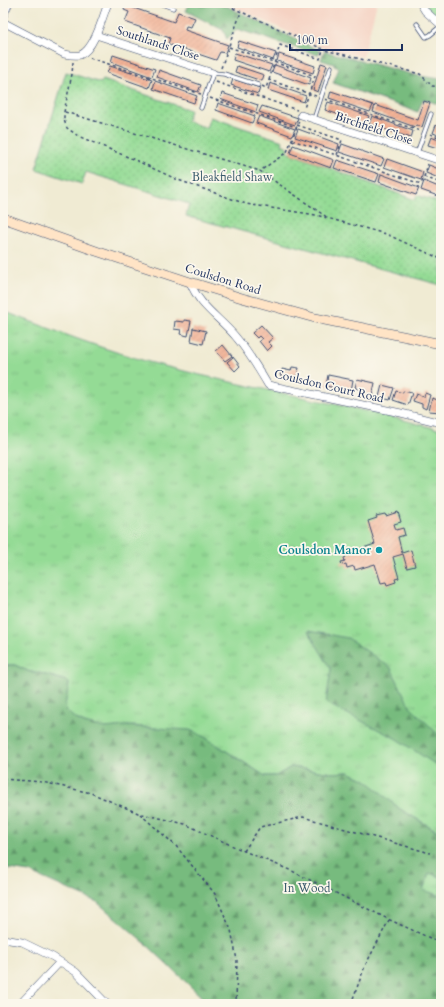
<svg xmlns="http://www.w3.org/2000/svg" width="444" height="1007" viewBox="0 0 444 1007" font-family="Cardo,serif">
	<style>
		.built { fill: #f5d2c2 }
		.grass { fill: url(#grass-tufts); stroke: #58857a }
		.forest { fill: url(#forest-firs); stroke: #49756e }
		.park { fill: url(#park-dots); stroke: #58857a }
		.building { fill: url(#building-hatch) }
		.lines { fill: none; stroke-linecap: round; stroke-linejoin: round }
		.lane-casing { stroke: #3b4b70; stroke-width: 5 }
		.street-casing { stroke: #3b4b70; stroke-width: 8 }
		.secondary-casing { stroke: #3b4b70; stroke-width: 10 }
		.path { stroke: #3b4b70; stroke-width: 1.5; stroke-dasharray: 3 3; stroke-linecap: butt }
		.lane { stroke: #fff; stroke-width: 3.5 }
		.street { stroke: #fff; stroke-width: 7 }
		.secondary { stroke: #ffe4c6; stroke-width: 9 }
		.culture-dot { fill: #0f9aa8; stroke: #fbf7ec; stroke-width: 1.5 }
		.labels { text-anchor: middle; dominant-baseline: central; stroke-width: 3.5; stroke-linejoin: round; paint-order: stroke }
		.street-label { font-size: 12px; fill: #1b2f5e; stroke: #fbf7ec }
		.park-label { font-size: 12px; fill: #395a6c; stroke: #fbf7ec }
		.culture-label { font-size: 12px; font-weight: bold; fill: #0d838f; stroke: #fbf7ec; text-anchor: end }
	</style>
	<defs>
		<pattern id="grass-tufts" width="24" height="20" patternUnits="userSpaceOnUse"><rect width="24" height="20" fill="#94db95"/><path d="M3 7l-1-3M5 7V3M7 7l1-3M15 17l-1-3M17 17v-4M19 17l1-3" fill="none" stroke="#7fbc83"/></pattern>
		<pattern id="forest-firs" width="22" height="20" patternUnits="userSpaceOnUse"><rect width="22" height="20" fill="#77bb7e"/><path d="M5 1l3.5 6h-7zM16 11l3.5 6h-7z" fill="#61986a"/></pattern>
		<pattern id="park-dots" width="8" height="8" patternUnits="userSpaceOnUse"><rect width="8" height="8" fill="#94db95"/><path d="M2 2h.1M6 6h.1" fill="none" stroke="#7fbc83" stroke-width="1.8" stroke-linecap="round"/></pattern>
		<pattern id="building-hatch" width="6" height="6" patternUnits="userSpaceOnUse"><rect width="6" height="6" fill="#f2b296"/><path d="M-1 1l2-2M0 6l6-6M5 7l2-2" fill="none" stroke="#cf9984"/></pattern>
	</defs>
	<rect width="100%" height="100%" fill="#fbf7ec"/>
	<filter id="ink" filterUnits="userSpaceOnUse"><feTurbulence type="fractalNoise" baseFrequency=".025" numOctaves="2"/><feDisplacementMap in="SourceGraphic" scale="8" xChannelSelector="R" yChannelSelector="G"/><feConvolveMatrix kernelMatrix="1 2 1 2 8 2 1 2 1" color-interpolation-filters="sRGB"/></filter>
	<filter id="wash" filterUnits="userSpaceOnUse"><feTurbulence type="fractalNoise" baseFrequency=".012" numOctaves="4" result="noise"/><feDisplacementMap in="SourceGraphic" scale="16" xChannelSelector="R" yChannelSelector="G"/><feGaussianBlur stdDeviation="0.9" result="paint"/><feColorMatrix in="noise" values="0 0 0 0 0 0 0 0 0 0 0 0 0 0 0 0 0 1.4 0 .05"/><feComposite in="paint" operator="in"/></filter>
	<g filter="url(#wash)">
		<rect width="100%" height="100%" fill="#f0ebd3"/>
		<path class="built" d="M225 3H377L363 57 325 49Z"/>
		<path class="grass" d="M425 3H441V19L429 9Z
			M3 311C56 331 109 352 164 366 255 390 350 404 441 430V833L400 809 366 780 348 772 333 773 291 767 276 776H265L203 736 135 726C125 726 116 728 106 728 95 728 66 719 65 705 65 698 68 690 69 684L67 681 36 672H30L15 665H3Z
			M429 872 441 877V896L423 890Z"/>
		<path class="forest" d="M190 3H220L320 51 318 55 237 29 227 39 223 30 186 11Z
			M324 51 419 76 441 79V105L423 99 418 112 333 83 339 68 334 66V64L321 60Z
			M308 631 348 638 391 668 410 707 441 737V768L395 738 326 703 331 669Z
			M3 665H15L30 672H36L67 681 69 683 65 706 67 711 74 718 84 723 105 728 125 726 190 730 203 736 265 776H276L291 767 333 773 348 772 366 780 400 809 440 833 441 877 429 873 423 890 441 896V1004H209L145 943 97 902 29 872 3 868Z"/>
		<path class="park" d="M66 72 101 83 103 80 190 110 187 121 206 128 210 117 283 141 282 144 288 147 287 152 415 200 417 195 441 203V285L186 216 189 204 86 172 82 184 36 169Z"/>
		<g id="blocks">
			<path class="building" d="M125 5 174 22 178 12 195 18 191 27 186 26 185 30 228 45 225 53 220 52 216 60 168 44 170 38 125 22 129 12 124 10Z
				M239 41 276 53 273 60 237 47Z
				M235 53 272 65 269 72 233 60Z
				M279 54 315 66 313 73 277 61Z
				M113 55 155 69 152 77 111 62Z
				M321 63 327 65 318 92 313 90Z
				M275 65 311 78 309 85 272 72Z
				M110 66 152 80 149 88 107 73Z
				M237 66 264 75 262 81 235 72Z
				M159 70 201 85 198 92 157 77Z
				M233 79 260 88 258 94 231 85Z
				M155 81 197 96 194 103 153 89Z
				M270 83 306 96 304 102 268 90Z
				M331 91 373 105 370 112 329 98Z
				M222 93 258 105 256 112 220 99Z
				M424 101 430 103 422 127 416 125 415 127 373 112 375 105 418 120Z
				M328 102 369 116 366 124 325 110Z
				M218 103 255 116 252 123 216 110Z
				M262 106 298 118 295 125 259 112Z
				M259 116 295 129 292 136 256 123Z
				M372 116 413 131 411 138 369 124Z
				M436 125 441 127V136L433 133Z
				M298 129 339 144 337 151 295 137Z
				M431 137 441 141V149L428 145Z
				M342 144 384 159 381 166 339 152Z
				M293 145 334 160 331 168 290 153Z
				M387 159 423 172 421 180 384 167Z
				M337 160 379 174 376 182 334 168Z
				M429 165 441 170V179L426 173Z
				M381 174 419 188 416 195 379 182Z
				M424 181 441 188V197L421 190Z
				M184 320 191 321 188 336 180 334 181 330 174 329 175 321 184 322Z
				M261 325 273 338 268 342 272 346 267 351 259 341 262 339 259 336 257 338 252 333Z
				M193 328 206 331 203 344 191 341Z
				M223 345 232 356 225 361 216 351Z
				M233 357 240 366 235 371 227 362Z
				M292 367 299 368 296 379 280 375 282 369 291 371Z
				M328 375 353 380 351 391 326 386Z
				M357 379 375 383 372 396 365 395 366 390 355 388Z
				M382 385 394 388 390 400 379 397Z
				M396 391 403 393V391L412 393 408 405 393 400Z
				M425 393 430 395 426 409 422 407V404L413 401 416 394 424 397Z
				M432 398 441 401 440 412 429 411Z
				M398 512 401 522 394 524 396 530 403 528 405 535 398 537 402 553 411 550 415 566 407 568 403 554 393 557 399 578 395 579 396 582 387 585 386 582 381 583 375 564 355 570 354 566 347 568 346 564 342 565 341 562 345 561 344 558 346 557 345 554 375 544 368 521 377 518 376 516 385 514 386 516Z"/>
		</g>
	</g>
	<g filter="url(#ink)">
		<use href="#blocks" fill-opacity="0" stroke="#3b4b70" stroke-width="1"/>
		<g class="lines">
			<defs>
				<path id="lane" d="M159 3 173 8
					M417 24 426 37 430 35 441 26
					M201 108 213 73 224 74 258 85
					M314 119 331 67
					M417 153 431 114"/>
				<path id="street" d="M420 3 425 11 441 25
					M3 16 9 3
					M3 22 64 54C69 55 75 56 80 55 94 50 103 16 108 3
					M96 35 213 73
					M301 115 441 161
					M190 282C199 306 219 317 235 336 248 351 258 368 268 385L401 413 441 423
					M3 939 22 942 53 957 76 972 107 1004
					M20 1004 60 962"/>
				<path id="secondary" d="M3 218 96 251 190 282 242 298 315 318 441 344"/>
			</defs>
			<use href="#lane" class="lane-casing"/>
			<use href="#street" class="street-casing"/>
			<use href="#secondary" class="secondary-casing"/>
			<path class="path" d="M222 3 325 50 420 74 432 86 441 87
				M229 47 315 76 304 108
				M90 58 201 94
				M73 62 72 74 64 112V120L67 128 78 136 135 160 178 180 246 204 316 215 386 234 441 259
				M221 68 241 12
				M269 80 280 45 320 59 323 50
				M216 82 297 110
				M262 86 266 88 269 80 316 96
				M210 98 296 127
				M325 99 420 131
				M65 112 260 171
				M299 121 287 152 260 171 328 218
				M297 125 342 140 337 155
				M430 134 441 138
				M292 140 421 184 424 177 441 183
				M424 177 428 164
				M3 779 42 782 91 793 138 813 185 824 244 851 292 871 390 920 441 943
				M140 814 176 846 215 894 231 930 237 960 236 1004
				M244 851 260 827 303 817 430 853
				M351 1004 365 966 389 920"/>
			<use href="#lane" class="lane"/>
			<use href="#street" class="street"/>
			<use href="#secondary" class="secondary"/>
		</g>
	</g>
	<circle class="culture-dot" cx="379" cy="550" r="4"/>
	<g class="labels">
		<g class="street-label">
			<text transform="translate(158 43) rotate(18)">Southlands Close</text>
			<text transform="translate(374 128) rotate(18)">Birchfield Close</text>
			<text transform="translate(223 279) rotate(17)">Coulsdon Road</text>
			<text transform="translate(329 386) rotate(13)">Coulsdon Court Road</text>
		</g>
		<g class="park-label">
			<text x="232" y="177">Bleakfield Shaw</text>
			<text x="307" y="888">In Wood</text>
		</g>
		<g class="culture-label">
			<text x="371" y="550">Coulsdon Manor</text>
		</g>
	</g>
	<rect width="444" height="1007" fill="none" stroke="#fbf7ec" stroke-width="16"/>
	<path d="M290 44v6h112v-6" fill="none" stroke="#1b2f5e" stroke-width="2"/>
	<text x="296" y="44" font-size="12" fill="#1b2f5e" stroke="#fbf7ec" stroke-width="3" paint-order="stroke">100 m</text>
</svg>
